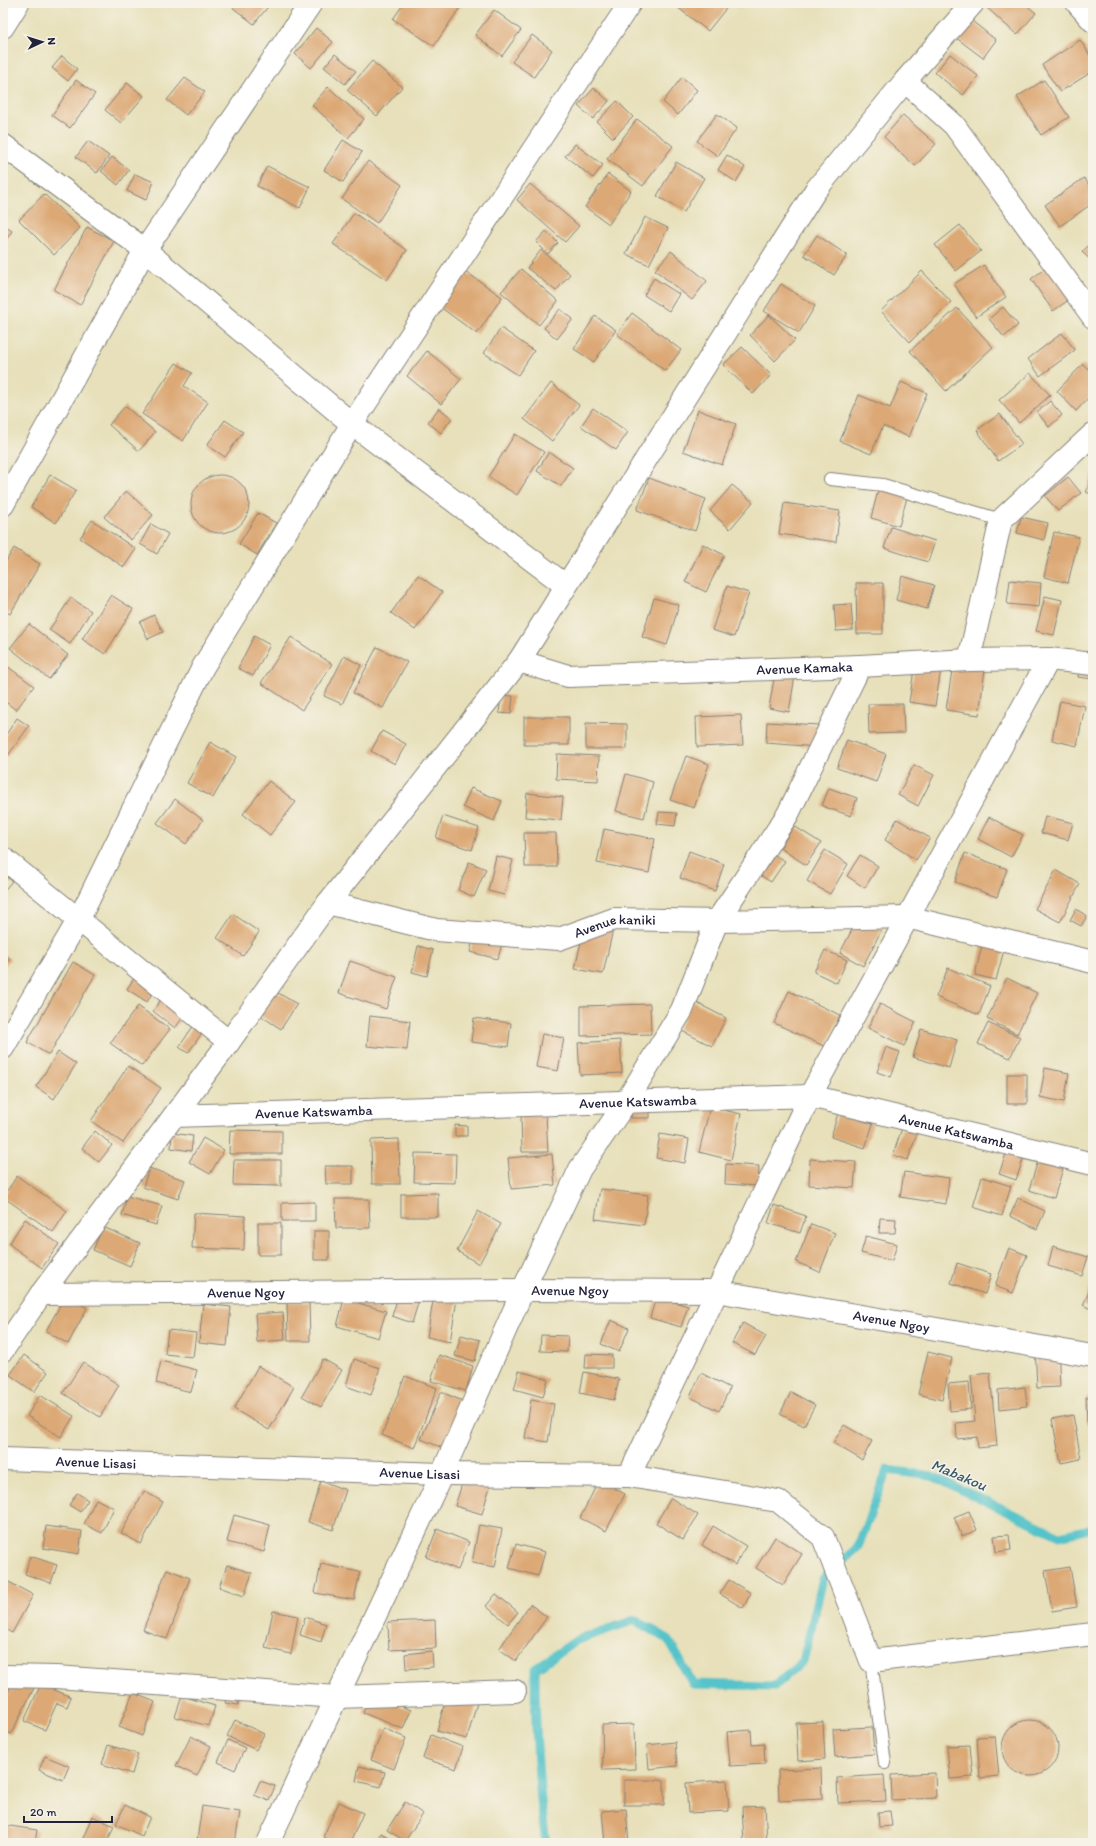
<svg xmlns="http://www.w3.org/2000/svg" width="1096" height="1846" viewBox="0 0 1096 1846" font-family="Itim,sans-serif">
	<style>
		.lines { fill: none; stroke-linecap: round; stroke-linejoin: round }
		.stream { stroke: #55c3c9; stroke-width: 9 }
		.building { fill: #dca874 }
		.service-casing { stroke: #84817a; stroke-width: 14 }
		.minor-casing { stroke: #84817a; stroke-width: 24 }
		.tertiary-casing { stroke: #84817a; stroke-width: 24 }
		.service { stroke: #fff; stroke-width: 12 }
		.minor { stroke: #fff; stroke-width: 22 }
		.tertiary { stroke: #fff; stroke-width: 22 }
		.labels { text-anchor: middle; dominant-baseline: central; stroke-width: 3; stroke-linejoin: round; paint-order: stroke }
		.street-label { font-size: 14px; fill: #22223b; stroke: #f7f3e8 }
		.water-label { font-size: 15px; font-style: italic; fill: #345a6d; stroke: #f7f3e8 }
	</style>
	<rect width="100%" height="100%" fill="#f7f3e8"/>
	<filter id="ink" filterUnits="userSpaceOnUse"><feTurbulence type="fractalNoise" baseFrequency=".025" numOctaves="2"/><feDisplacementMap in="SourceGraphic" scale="8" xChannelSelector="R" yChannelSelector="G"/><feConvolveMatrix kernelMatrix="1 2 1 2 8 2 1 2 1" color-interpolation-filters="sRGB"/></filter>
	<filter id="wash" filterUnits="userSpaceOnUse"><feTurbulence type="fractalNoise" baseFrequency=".012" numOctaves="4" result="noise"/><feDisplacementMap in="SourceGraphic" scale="16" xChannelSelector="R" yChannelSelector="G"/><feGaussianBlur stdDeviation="0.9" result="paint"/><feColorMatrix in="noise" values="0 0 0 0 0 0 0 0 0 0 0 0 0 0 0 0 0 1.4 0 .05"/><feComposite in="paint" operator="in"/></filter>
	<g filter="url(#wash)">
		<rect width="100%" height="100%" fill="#e7e0ba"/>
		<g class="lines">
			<path class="stream" d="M546 1843C538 1785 535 1727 535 1669L577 1640 635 1620 668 1639 693 1684 775 1686 803 1661 823 1579 858 1547 887 1470 932 1476 1060 1536 1093 1528"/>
		</g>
		<g id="blocks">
			<path class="building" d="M235 3H271L254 24 232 7Z
				M404 3H463L434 46 393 19Z
				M672 3H724L728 6 708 31Z
				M733 3H743L740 8Z
				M986 3H1024L1036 13 1017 35 984 5Z
				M494 10 521 30 502 56 475 35Z
				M968 18 996 40 983 58 955 37Z
				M316 28 333 42 311 68 295 54Z
				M532 35 552 50 534 77 512 62Z
				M1080 40 1093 60V71L1060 92 1042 65Z
				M335 54 356 71 345 84 324 67Z
				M950 54 978 76 963 95 935 73Z
				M62 56 77 69 68 81 52 68Z
				M372 61 402 87 377 116 347 90Z
				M682 77 697 90 678 115 663 102Z
				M185 78 205 92 186 115 167 100Z
				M76 80 95 94 70 128 52 115Z
				M1044 80 1069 117 1041 135 1017 97Z
				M127 83 144 96 121 123 105 110Z
				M328 87 364 119 348 138 312 105Z
				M594 88 609 101 593 119 578 106Z
				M617 101 633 117 613 138 597 122Z
				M717 114 737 128 718 156 697 141Z
				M903 115 936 144 915 166 884 137Z
				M637 119 673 146 643 186 607 159Z
				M343 140 362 152 343 182 324 170Z
				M88 141 109 156 97 173 76 157Z
				M575 144 603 165 593 178 565 156Z
				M727 155 745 167 736 182 718 170Z
				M112 157 129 170 118 185 101 171Z
				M368 161 402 185 377 223 342 199Z
				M676 162 704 178 684 212 657 196Z
				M267 166 310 187 300 208 257 186Z
				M135 174 154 182 146 200 127 191Z
				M608 174 631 191 609 224 585 207Z
				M1084 178 1093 191V203L1060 226 1045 205Z
				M530 184 579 226 565 242 517 200Z
				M44 194 80 228 54 255 19 220Z
				M1093 210V218L1089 213Z
				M354 213 407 250 387 280 333 244Z
				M645 217 668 228 649 265 626 254Z
				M3 225 12 231 3 244Z
				M960 225 981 251 956 271 935 245Z
				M87 227 114 241 80 305 54 290Z
				M546 231 558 243 548 254 536 242Z
				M817 235 847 255 834 275 804 255Z
				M1093 241V262L1082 252Z
				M541 250 570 274 556 291 527 268Z
				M671 251 707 281 692 300 655 270Z
				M984 265 1006 297 976 317 954 284Z
				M1050 265 1073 297 1053 311 1031 279Z
				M521 269 558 301 539 325 501 292Z
				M465 271 502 297 477 334 440 307Z
				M922 271 951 302 910 342 881 311Z
				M654 278 679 294 669 311 644 295Z
				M781 284 815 306 799 333 764 311Z
				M1003 307 1018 325 1004 337 989 319Z
				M957 308 993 347 946 391 910 351Z
				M560 309 573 319 557 339 544 328Z
				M632 313 681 350 665 371 617 334Z
				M769 315 795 340 775 361 750 335Z
				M595 316 616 330 594 362 574 349Z
				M501 328 534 351 518 375 484 353Z
				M1062 333 1075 350 1040 376 1028 359Z
				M742 347 771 375 753 394 723 365Z
				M427 351 461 379 441 404 407 376Z
				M176 363 192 373 184 386 208 402 183 441 142 414Z
				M1083 364 1093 374V393L1076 411 1057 391Z
				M1030 373 1050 395 1019 423 999 400Z
				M901 382 927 393 909 437 883 426 871 454 840 441 859 395 890 408Z
				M551 383 579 405 552 441 524 419Z
				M1050 401 1062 415 1049 427 1037 412Z
				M125 406 155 432 139 451 109 425Z
				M439 408 452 418 441 433 428 422Z
				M593 408 628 432 616 450 581 426Z
				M698 410 736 424 722 465 683 451Z
				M1000 414 1022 444 998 461 977 430Z
				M225 420 243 432 225 457 207 445Z
				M515 434 544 452 517 495 488 477Z
				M549 452 573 468 561 486 537 471Z
				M1093 472V495L1086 492Z
				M50 475 76 490 56 523 31 507Z
				M191 504a29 29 0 1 1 58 0a29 29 0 1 1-58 0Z
				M1068 477 1081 493 1058 511 1045 496Z
				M649 478 706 499 695 531 637 510Z
				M881 479 910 487 899 526 871 518Z
				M732 485 753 502 730 529 710 511Z
				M126 491 153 515 131 540 104 517Z
				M784 503 840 511 836 542 779 534Z
				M258 513 276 523 257 555 239 544Z
				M1021 517 1048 523 1044 540 1017 533Z
				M92 520 136 549 124 567 80 538Z
				M151 524 168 534 157 554 140 544Z
				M891 527 935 541 928 562 884 548Z
				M1054 532 1079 537 1068 583 1044 577Z
				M703 544 724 555 706 592 685 582Z
				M14 548 40 564 10 614 3 610V566Z
				M418 575 442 592 415 630 391 613Z
				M902 576 934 585 927 609 896 600Z
				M1010 580 1041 583 1039 607 1007 604Z
				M856 583H883V634H857Z
				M727 586 749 593 734 637 712 630Z
				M111 595 133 609 105 654 82 639Z
				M1045 596 1062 600 1054 635 1036 631Z
				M71 598 91 611 70 644 49 630Z
				M654 598 679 605 667 645 642 637Z
				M851 604 853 630 836 631 834 605Z
				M154 615 163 632 148 639 140 622Z
				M29 624 68 655 49 679 10 648Z
				M254 636 270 645 253 676 238 668Z
				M291 637 332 664 302 710 261 683Z
				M377 647 407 662 383 708 353 693Z
				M1082 652 1093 653V679L1078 677Z
				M344 656 361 665 342 704 324 696Z
				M954 657 986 661 979 715 946 710Z
				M3 663 34 686 16 710 3 700Z
				M915 664 941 669 935 706 909 702Z
				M775 673 795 676 789 712 769 708Z
				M501 695 513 696 511 714 499 713Z
				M1060 701 1085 706 1077 746 1052 740Z
				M868 704H903L904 733 869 734Z
				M741 715 743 745 697 747 696 717Z
				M524 717H569V745H524Z
				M17 718 29 726 7 757 3 754V739Z
				M767 722 819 725 818 747 766 743Z
				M586 723 627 724V749H586Z
				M382 731 406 744 395 764 371 751Z
				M847 740 886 754 876 782 837 768Z
				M210 742 236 757 213 798 187 783Z
				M557 754 599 756 598 781 556 779Z
				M686 756 709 764 694 808 670 800Z
				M914 765 934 775 918 806 898 795Z
				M626 774 653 782 644 818 616 811Z
				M269 781 296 802 270 835 243 814Z
				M471 788 502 801 494 821 463 807Z
				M829 788 857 798 851 816 822 806Z
				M527 793 563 797 561 820 525 817Z
				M175 799 203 820 186 844 157 823Z
				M659 812 677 813 675 826 657 824Z
				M443 816 479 828 472 850 436 838Z
				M1045 816 1073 823 1068 840 1041 833Z
				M989 817 1023 835 1011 857 978 839Z
				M897 819 930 838 916 860 885 840Z
				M794 826 821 843 806 865 780 848Z
				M604 829 655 839 649 873 597 863Z
				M524 833H556L557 867H525Z
				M825 850 848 864 830 894 807 881Z
				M689 851 724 864 715 891 680 878Z
				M771 853 785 861 771 882 758 874Z
				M965 853 1007 869 997 897 955 882Z
				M860 855 878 866 865 888 847 876Z
				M496 856 513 860 504 895 488 891Z
				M469 862 486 869 474 897 458 890Z
				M1056 870 1080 884 1060 922 1035 909Z
				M3 874 12 881 3 892Z
				M1076 909 1087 916 1081 926 1070 920Z
				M233 914 259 932 243 956 217 938Z
				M859 916 882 929 863 966 840 953Z
				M586 919 614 925 603 974 575 969Z
				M475 932 503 939 498 959 470 952Z
				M983 941 1005 946 996 980 975 975Z
				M418 946 433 950 427 976 412 972Z
				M825 950 847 960 837 983 814 972Z
				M3 953 10 959 3 968Z
				M350 961 397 977 386 1009 339 993Z
				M73 962 95 975 49 1055 27 1042Z
				M948 968 990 986 979 1015 936 997Z
				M138 972 157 985 147 1002 127 989Z
				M1007 978 1037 993 1017 1034 987 1019Z
				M273 990 297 1004 281 1029 258 1014Z
				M789 991 840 1015 826 1047 774 1023Z
				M161 999 184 1016 175 1028 153 1011Z
				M693 1001 726 1018 712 1046 678 1029Z
				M650 1004 651 1034 581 1036V1006Z
				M880 1004 916 1022 904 1046 868 1028Z
				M138 1006 170 1029 142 1066 110 1043Z
				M370 1016 410 1021 407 1050 367 1046Z
				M474 1018 511 1023 508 1047 471 1042Z
				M196 1022 205 1029 188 1053 179 1047Z
				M988 1023 1020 1037 1010 1058 978 1044Z
				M921 1029 957 1040 949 1068 913 1057Z
				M542 1034 564 1038 558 1071 536 1067Z
				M620 1040 622 1073 580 1075 578 1043Z
				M886 1047 900 1052 891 1077 877 1072Z
				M58 1052 76 1064 54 1099 36 1087Z
				M128 1066 161 1088 123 1143 91 1121Z
				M1045 1068 1069 1073 1064 1102 1040 1097Z
				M1007 1074H1027V1104H1007Z
				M710 1107 741 1114 731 1160 699 1152Z
				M632 1109H650V1118H631Z
				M838 1113 873 1124 865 1148 831 1137Z
				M546 1114 548 1152H522L521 1115Z
				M455 1125 467 1126V1136H455Z
				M902 1128 917 1133 908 1160 893 1155Z
				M230 1130 282 1131V1154H229Z
				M95 1131 112 1145 99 1162 82 1148Z
				M172 1133 193 1136 191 1151 171 1148Z
				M660 1134 689 1139 685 1163 656 1158Z
				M203 1138 224 1150 210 1174 189 1162Z
				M399 1139 400 1184H372L371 1140Z
				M1009 1145 1026 1151 1016 1180 999 1174Z
				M415 1153 456 1154 455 1183 414 1182Z
				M552 1154 555 1185 511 1189 508 1158Z
				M1040 1154 1065 1162 1054 1198 1029 1190Z
				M810 1159 856 1162 854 1188 809 1185Z
				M234 1160H281V1186L233 1185Z
				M726 1164 759 1166 758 1186 725 1184Z
				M325 1166H353V1184H326Z
				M149 1168 185 1180 178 1199 143 1187Z
				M904 1172 949 1178 946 1204 900 1197Z
				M17 1176 67 1211 53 1232 3 1197Z
				M982 1177 1011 1186 1002 1216 973 1207Z
				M600 1189 648 1195 644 1225 595 1219Z
				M438 1193V1217H401V1194Z
				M127 1196 162 1206 156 1225 122 1215Z
				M1018 1198 1045 1211 1037 1229 1010 1216Z
				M335 1199H369L370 1228H336Z
				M315 1202V1221H282V1203Z
				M774 1205 806 1216 800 1233 768 1223Z
				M478 1211 501 1224 479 1264 457 1251Z
				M194 1213 245 1216 244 1250 192 1248Z
				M880 1218 896 1219 895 1233H879Z
				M25 1219 59 1244 42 1268 9 1244Z
				M258 1223H281V1255H258Z
				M811 1224 835 1233 820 1272 796 1262Z
				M103 1227 140 1243 130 1266 93 1250Z
				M314 1231H329V1260H314Z
				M866 1236 897 1244 892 1261 861 1253Z
				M1053 1246 1088 1257 1082 1276 1048 1266Z
				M1009 1248 1027 1255 1013 1293 995 1286Z
				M957 1263 991 1274 985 1294 951 1283Z
				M1093 1283V1310L1083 1305Z
				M435 1289 458 1293 450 1342 427 1337Z
				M400 1290 420 1297 412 1323 392 1316Z
				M65 1296 87 1308 68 1344 46 1331Z
				M656 1297 688 1306 681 1327 650 1318Z
				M344 1299 386 1311 378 1338 337 1326Z
				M287 1302H309L310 1341H288Z
				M203 1304 231 1307 227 1346 199 1343Z
				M283 1312 285 1340 257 1342 255 1314Z
				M611 1320 629 1328 619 1352 601 1344Z
				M743 1323 766 1336 755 1355 732 1343Z
				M168 1330 196 1333 193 1357 165 1354Z
				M461 1335 480 1340 475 1361 455 1356Z
				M541 1335 568 1336 567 1352 540 1351Z
				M1058 1344 1060 1387 1037 1388 1035 1345Z
				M928 1352 952 1358 942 1400 918 1394Z
				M586 1354 612 1355V1368H585Z
				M24 1355 48 1372 34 1392 10 1375Z
				M439 1355 473 1366 466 1391 431 1381Z
				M323 1359 342 1370 321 1407 302 1396Z
				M354 1359 380 1368 371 1395 346 1386Z
				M161 1361 197 1370 191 1392 156 1383Z
				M83 1362 119 1385 100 1417 63 1393Z
				M258 1366 294 1387 269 1430 234 1409Z
				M519 1371 548 1379 543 1397 514 1389Z
				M584 1372 619 1379 614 1400 580 1393Z
				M701 1373 730 1388 719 1411 690 1397Z
				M990 1373 997 1446 978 1448 977 1437 957 1439 956 1423 975 1421 971 1375Z
				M405 1376 437 1388 414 1448 382 1435Z
				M969 1382 971 1409 950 1411 948 1384Z
				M1025 1387 1027 1406 999 1409 998 1390Z
				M441 1392 463 1401 443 1448 421 1439Z
				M791 1392 815 1405 804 1426 780 1414Z
				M40 1395 74 1416 61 1437 27 1416Z
				M1086 1397H1093V1424H1087Z
				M531 1400 554 1404 548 1442 525 1438Z
				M1073 1415 1081 1459 1061 1463 1052 1419Z
				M844 1425 872 1441 862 1460 833 1443Z
				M466 1471 492 1479 482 1514 455 1506Z
				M599 1480 625 1494 606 1531 580 1518Z
				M321 1481 346 1490 333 1530 308 1522Z
				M144 1491 163 1502 141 1544 121 1533Z
				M77 1493 88 1500 80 1512 69 1505Z
				M671 1498 698 1515 683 1540 656 1523Z
				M96 1499 114 1508 102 1533 84 1524Z
				M969 1511 977 1530 962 1536 954 1517Z
				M234 1515 270 1525 264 1552 227 1542Z
				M479 1525 502 1529 495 1567 472 1563Z
				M46 1526 82 1531 79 1554 43 1548Z
				M713 1526 746 1546 735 1565 702 1545Z
				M437 1529 469 1542 458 1570 426 1557Z
				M1009 1535 1011 1550 996 1552 994 1536Z
				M775 1537 802 1554 783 1585 756 1568Z
				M516 1544 545 1552 538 1576 509 1568Z
				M30 1556 57 1565 51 1583 25 1574Z
				M321 1564 360 1572 354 1600 315 1593Z
				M227 1565 252 1573 244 1596 219 1587Z
				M1070 1567 1077 1607 1052 1611 1045 1571Z
				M167 1569 190 1578 167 1639 143 1630Z
				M729 1580 751 1593 743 1608 720 1594Z
				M9 1582 33 1595 12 1633 3 1628V1592Z
				M496 1594 518 1612 508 1624 486 1606Z
				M530 1604 547 1617 516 1661 499 1649Z
				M273 1611 298 1616 291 1654 265 1648Z
				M305 1617 326 1624 321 1642 300 1635Z
				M435 1620 436 1648 389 1650 388 1622Z
				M432 1651 433 1667 406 1669 405 1654Z
				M15 1678 34 1688 11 1734 3 1730V1702Z
				M41 1684 71 1697 67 1707 57 1703 45 1730 24 1721Z
				M228 1686 242 1689 238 1705 225 1703Z
				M448 1690 478 1699 467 1739 437 1731Z
				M133 1693 155 1702 142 1736 119 1727Z
				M370 1694 411 1710 403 1729 363 1713Z
				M182 1696 215 1706 209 1726 175 1717Z
				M1002 1748a28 28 0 1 1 56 0a28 28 0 1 1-56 0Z
				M235 1720 264 1734 256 1750 227 1736Z
				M823 1722 825 1759 798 1761 796 1723Z
				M634 1724 635 1769 603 1770 602 1725Z
				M872 1727 874 1754 835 1757 833 1729Z
				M383 1728 406 1738 394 1769 371 1760Z
				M751 1730 752 1745 764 1744 765 1764 730 1766 727 1732Z
				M431 1735 463 1747 456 1769 423 1758Z
				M191 1736 211 1746 197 1776 176 1766Z
				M995 1736 999 1776 980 1778 977 1737Z
				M228 1740 245 1748 235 1770 218 1762Z
				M675 1742 677 1766 649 1769 647 1745Z
				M108 1745 138 1754 132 1774 102 1764Z
				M970 1745 973 1777 950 1779 947 1746Z
				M45 1756 69 1766 63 1780 39 1770Z
				M359 1766 385 1772 381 1787 356 1781Z
				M821 1768 822 1799 779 1801 778 1770Z
				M935 1773 936 1798 892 1800 891 1775Z
				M884 1775 886 1801 838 1803 837 1778Z
				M624 1780H664V1805H624Z
				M727 1780 729 1811 688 1813 686 1783Z
				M260 1781 275 1786 269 1801 254 1795Z
				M339 1802 363 1813 350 1843H336L323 1837Z
				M405 1802 423 1814 405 1841 387 1830Z
				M125 1805 150 1817 142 1836 116 1824Z
				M202 1806 240 1812 235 1843H219L197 1840Z
				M765 1806 767 1843H744L742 1807Z
				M626 1809 629 1843H605L602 1811Z
				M890 1811 892 1826 879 1827 878 1812Z
				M92 1816 114 1826 107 1843H81Z
				M3 1825 37 1830 35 1843H3Z
				M381 1833 398 1843H374Z"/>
		</g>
	</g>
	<g filter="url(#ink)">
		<use href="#blocks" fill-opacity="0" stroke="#84817a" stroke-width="1"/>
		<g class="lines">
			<defs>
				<path id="service" d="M830 479 883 485 1001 520
					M871 1661 885 1763"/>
				<g id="minor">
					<path d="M1077 3 1093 21"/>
					<path d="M3 27 18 3"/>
					<path d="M905 81 954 125 1093 317"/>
					<path d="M3 145 145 250 352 424 565 585"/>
					<path d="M969 660 1001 520 1093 434"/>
					<path id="s1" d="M519 661 568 676 860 666 969 660 1049 659 1093 664"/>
					<path d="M3 858 229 1042"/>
					<path id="s2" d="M328 903 436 930 559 939 614 919 717 921 907 917 1093 962"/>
					<path d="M3 1048 79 919 203 667 352 424 630 3"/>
					<path id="s3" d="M174 1116 810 1096 1093 1164"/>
					<path id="s4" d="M41 1294 523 1290 716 1291 1093 1356"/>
					<path d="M3 1350 41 1294 229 1042 328 903 519 661 815 191 905 81 973 3"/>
					<path id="s5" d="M3 1459 442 1474 629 1476 778 1501 823 1537 871 1661 1093 1634"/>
					<path d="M629 1476 810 1096 1049 659"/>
					<path d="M3 1676 56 1677 337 1697 515 1691"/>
					<path d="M268 1843 442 1474 523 1290 580 1169 626 1102 682 1010 717 921 788 814 860 666"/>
				</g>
				<path id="tertiary" d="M3 505 145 250 311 3"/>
			</defs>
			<use href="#service" class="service-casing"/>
			<use href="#minor" class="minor-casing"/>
			<use href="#tertiary" class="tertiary-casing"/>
			<use href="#service" class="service"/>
			<use href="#minor" class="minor"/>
			<use href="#tertiary" class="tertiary"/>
		</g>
	</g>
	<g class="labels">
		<g class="street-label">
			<text stroke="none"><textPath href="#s1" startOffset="288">Avenue Kamaka</textPath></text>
			<text stroke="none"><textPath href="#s2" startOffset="293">Avenue kaniki</textPath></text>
			<text stroke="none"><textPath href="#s3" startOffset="464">Avenue Katswamba</textPath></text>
			<text stroke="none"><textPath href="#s3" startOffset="140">Avenue Katswamba</textPath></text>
			<text stroke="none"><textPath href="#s3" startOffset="787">Avenue Katswamba</textPath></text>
			<text stroke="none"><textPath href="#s4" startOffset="529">Avenue Ngoy</textPath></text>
			<text stroke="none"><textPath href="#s4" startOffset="205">Avenue Ngoy</textPath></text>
			<text stroke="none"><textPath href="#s4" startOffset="853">Avenue Ngoy</textPath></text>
			<text stroke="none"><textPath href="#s5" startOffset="93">Avenue Lisasi</textPath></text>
			<text stroke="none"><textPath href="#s5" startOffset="417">Avenue Lisasi</textPath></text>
		</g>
		<g class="water-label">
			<text transform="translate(959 1475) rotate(23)">Mabakou</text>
		</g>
	</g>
	<rect width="1096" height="1846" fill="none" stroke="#f7f3e8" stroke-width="16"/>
	<g transform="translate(42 42) rotate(86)" stroke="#f7f3e8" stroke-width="3" paint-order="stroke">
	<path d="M0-3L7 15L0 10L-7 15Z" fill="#22223b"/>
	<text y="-6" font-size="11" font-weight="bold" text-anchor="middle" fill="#22223b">N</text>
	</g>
	<path d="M24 1816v6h88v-6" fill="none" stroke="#22223b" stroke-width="2"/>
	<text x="30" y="1816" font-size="12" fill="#22223b" stroke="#f7f3e8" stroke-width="3" paint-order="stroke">20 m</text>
</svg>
